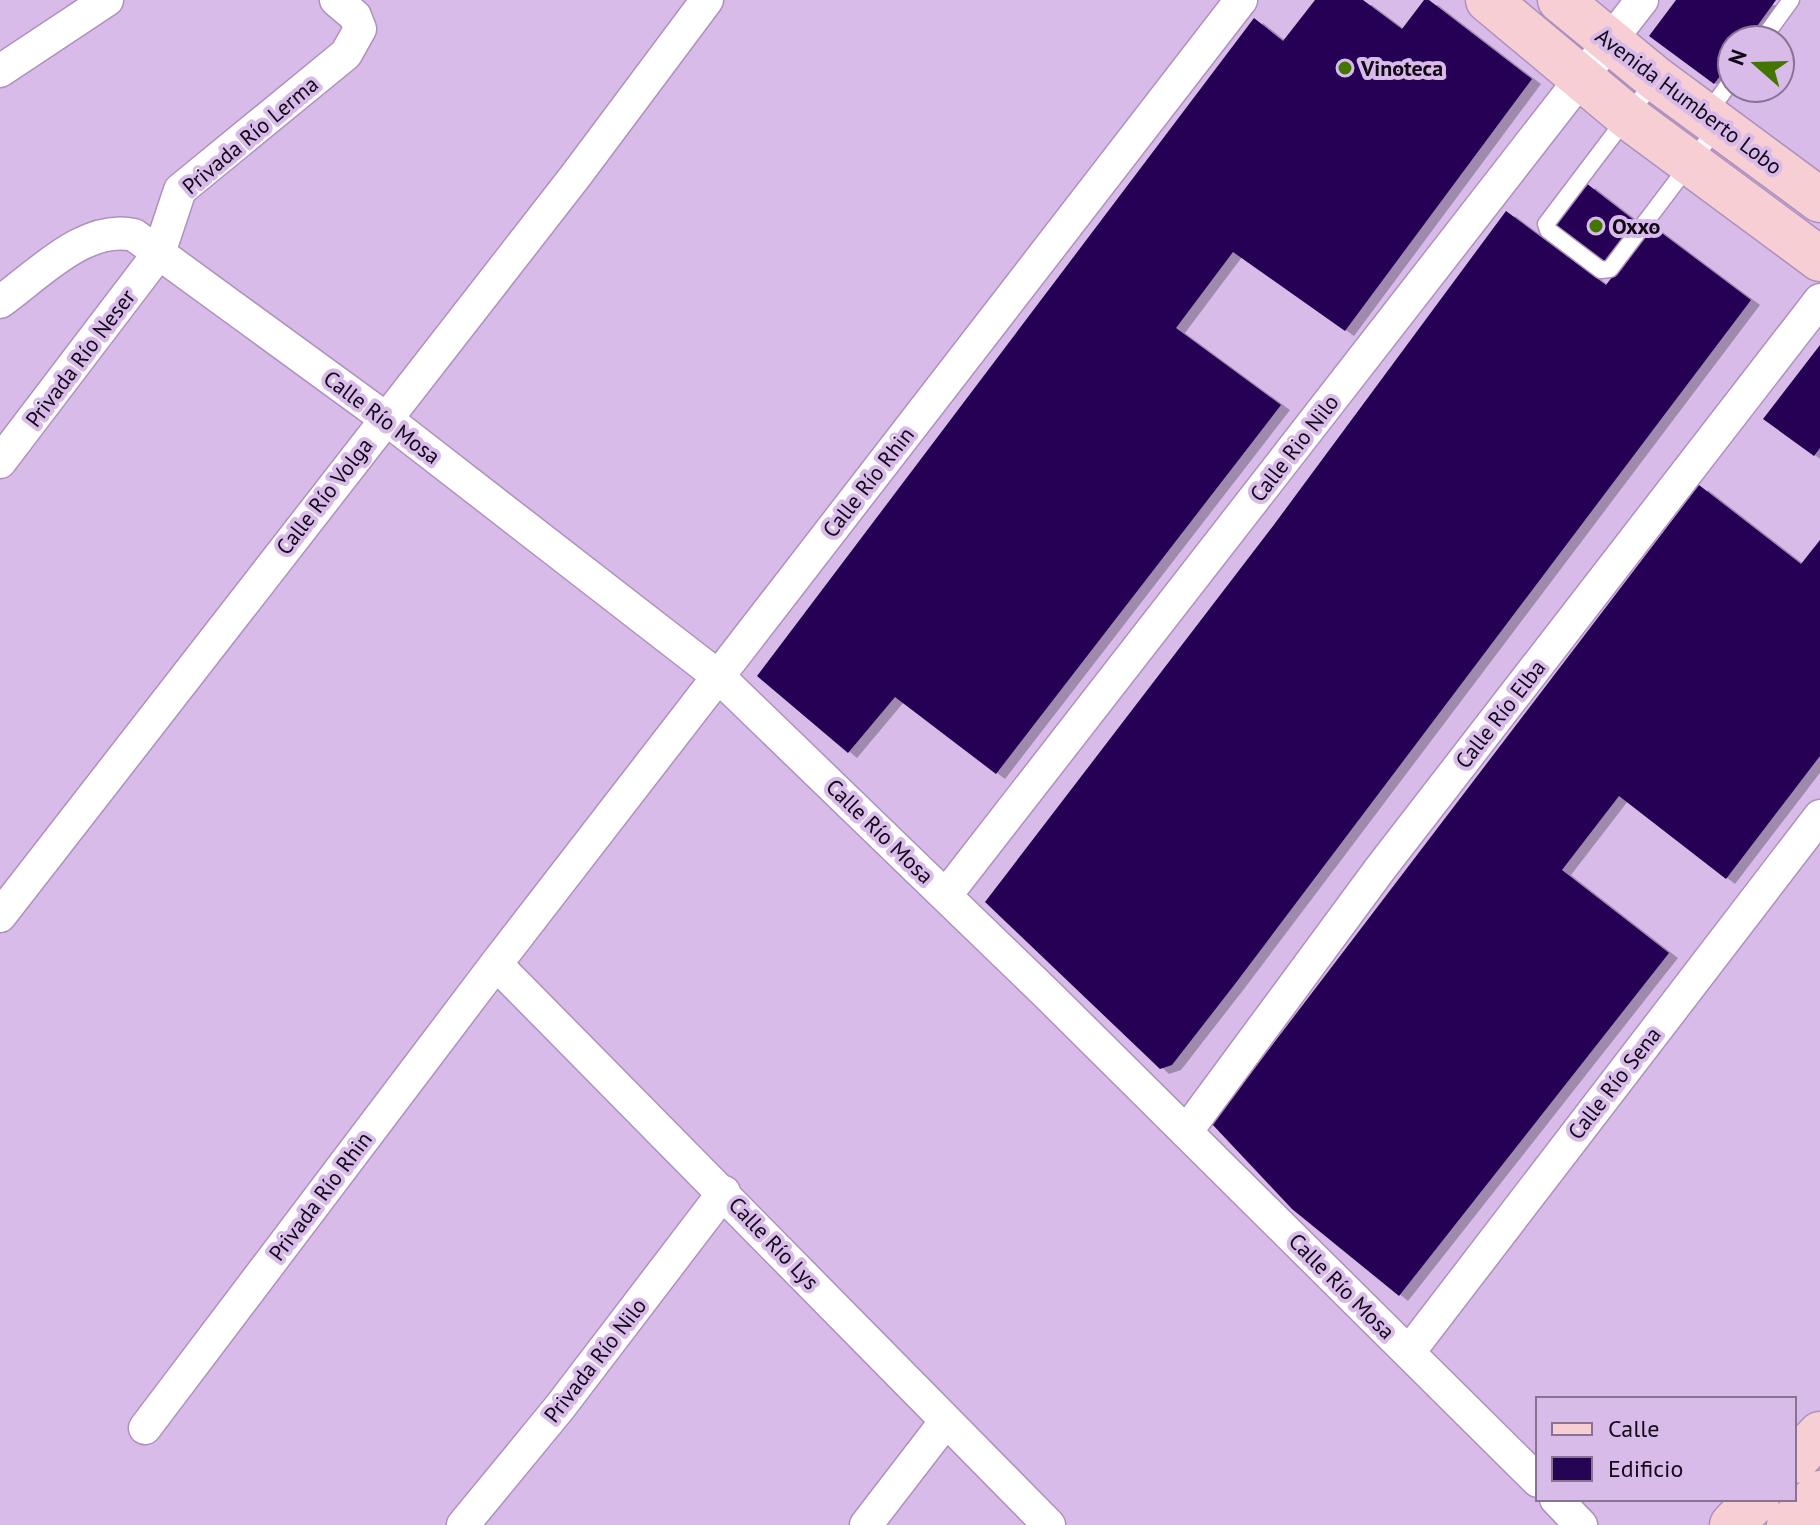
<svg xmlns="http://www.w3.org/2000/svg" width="1820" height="1525" viewBox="0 0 1820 1525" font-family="'PT Sans',sans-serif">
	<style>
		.building { fill: #260454; filter: url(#shadow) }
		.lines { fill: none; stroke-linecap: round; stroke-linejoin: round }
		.service-casing { stroke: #ad91bd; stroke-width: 19 }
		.minor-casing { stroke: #ad91bd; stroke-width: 35 }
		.secondary-casing { stroke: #ad91bd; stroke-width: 47 }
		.service { stroke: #fff; stroke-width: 16 }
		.minor { stroke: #fff; stroke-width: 32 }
		.secondary { stroke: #f8ced5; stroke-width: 44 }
		.poi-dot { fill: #427601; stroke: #d9bbea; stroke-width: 3 }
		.labels { text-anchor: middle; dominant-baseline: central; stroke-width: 8; stroke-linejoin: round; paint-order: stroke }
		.poi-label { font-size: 22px; font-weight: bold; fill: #110716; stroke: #d9bbea; text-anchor: start }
		.street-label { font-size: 22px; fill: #110716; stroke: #d9bbea }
	</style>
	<defs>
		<filter id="shadow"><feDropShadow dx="9" dy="5" stdDeviation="0" flood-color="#0004"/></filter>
	</defs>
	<rect width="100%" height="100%" fill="#d9bbea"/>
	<path class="building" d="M1315 0H1363L1402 29 1424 0H1429L1532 79 1345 331 1233 252 1176 328 1281 405 996 774 895 697 848 753 757 676 1254 18 1283 41Z
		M1676 0H1776L1747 40H1732V60L1714 84 1649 36Z
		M1586 183 1639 224 1607 268 1553 227Z
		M1506 211 1606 285 1651 225 1751 300 1235 984 1172 1065 1160 1069 985 902 1273 526Z
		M1820 345V448L1814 456 1763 419Z
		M1699 485 1801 564 1820 540V756L1726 879 1619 796 1562 870 1669 953 1399 1296 1292 1209 1212 1124Z"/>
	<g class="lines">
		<defs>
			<path id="service" d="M1762 40 1791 0
				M1655 80 1546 224 1548 230 1601 270 1610 269 1719 125
				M1707 114 1732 80"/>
			<path id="minor" d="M0 71 107 0
				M0 302C38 275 85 224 134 235L385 418 719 677 1047 994 1538 1481
				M0 462 159 253 180 190 346 54 360 29 355 16 336 0
				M946 895 1642 0
				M0 916 577 174 707 0
				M496 964 1049 1525
				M1186 1132 1380 869 1820 300
				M1409 1352 1820 816
				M145 1428 496 964 1241 0
				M1556 1499 1581 1525
				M463 1525 560 1407 724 1192
				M866 1525 946 1421"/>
			<path id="secondary" d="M1488 0 1628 117 1820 259
				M1560 0 1656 79 1820 200
				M1794 1461 1820 1434
				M1732 1525 1757 1499
				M1789 1525 1820 1493"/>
		</defs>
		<use href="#service" class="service-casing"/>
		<use href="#minor" class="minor-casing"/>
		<use href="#secondary" class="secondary-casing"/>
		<use href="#service" class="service"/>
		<use href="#minor" class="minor"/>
		<use href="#secondary" class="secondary"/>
	</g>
	<g class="poi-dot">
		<circle cx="1345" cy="68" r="8"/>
		<circle cx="1596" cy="226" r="8"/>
	</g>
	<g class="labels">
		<g class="poi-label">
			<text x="1361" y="68">Vinoteca</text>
			<text x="1612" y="226">Oxxo</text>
		</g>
		<g class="street-label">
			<text transform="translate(1689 101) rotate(37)">Avenida Humberto Lobo</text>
			<text transform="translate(250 135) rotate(-40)">Privada Río Lerma</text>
			<text transform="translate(80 358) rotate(-53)">Privada Río Neser</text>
			<text transform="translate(382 417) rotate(37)">Calle Río Mosa</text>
			<text transform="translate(1294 448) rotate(-52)">Calle Rio Nilo</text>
			<text transform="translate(868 482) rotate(-52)">Calle Río Rhin</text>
			<text transform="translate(324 496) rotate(-52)">Calle Río Volga</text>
			<text transform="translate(1500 714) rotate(-52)">Calle Río Elba</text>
			<text transform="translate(880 831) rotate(44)">Calle Río Mosa</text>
			<text transform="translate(1614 1083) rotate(-52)">Calle Río Sena</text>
			<text transform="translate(320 1196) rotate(-53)">Privada Río Rhin</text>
			<text transform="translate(774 1243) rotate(46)">Calle Río Lys</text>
			<text transform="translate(1342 1286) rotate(45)">Calle Río Mosa</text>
			<text transform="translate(595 1360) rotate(-52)">Privada Río Nilo</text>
		</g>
	</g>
	<rect x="1536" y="1397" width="260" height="104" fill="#d9bbea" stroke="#897395" stroke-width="2"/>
	<rect x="1552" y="1423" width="40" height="12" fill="#f8ced5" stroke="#897395" stroke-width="2"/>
	<text x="1608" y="1437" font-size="24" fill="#110716">Calle</text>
	<rect x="1552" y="1457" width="40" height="24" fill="#260454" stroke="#897395" stroke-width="2"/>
	<text x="1608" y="1477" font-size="24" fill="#110716">Edificio</text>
	<g transform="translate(1756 64) rotate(290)"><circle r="38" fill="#d9bbea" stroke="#897395" stroke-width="2"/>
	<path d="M0-6L14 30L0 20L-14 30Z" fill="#427601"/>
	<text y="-12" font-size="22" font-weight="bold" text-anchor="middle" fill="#110716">N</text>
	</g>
</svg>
